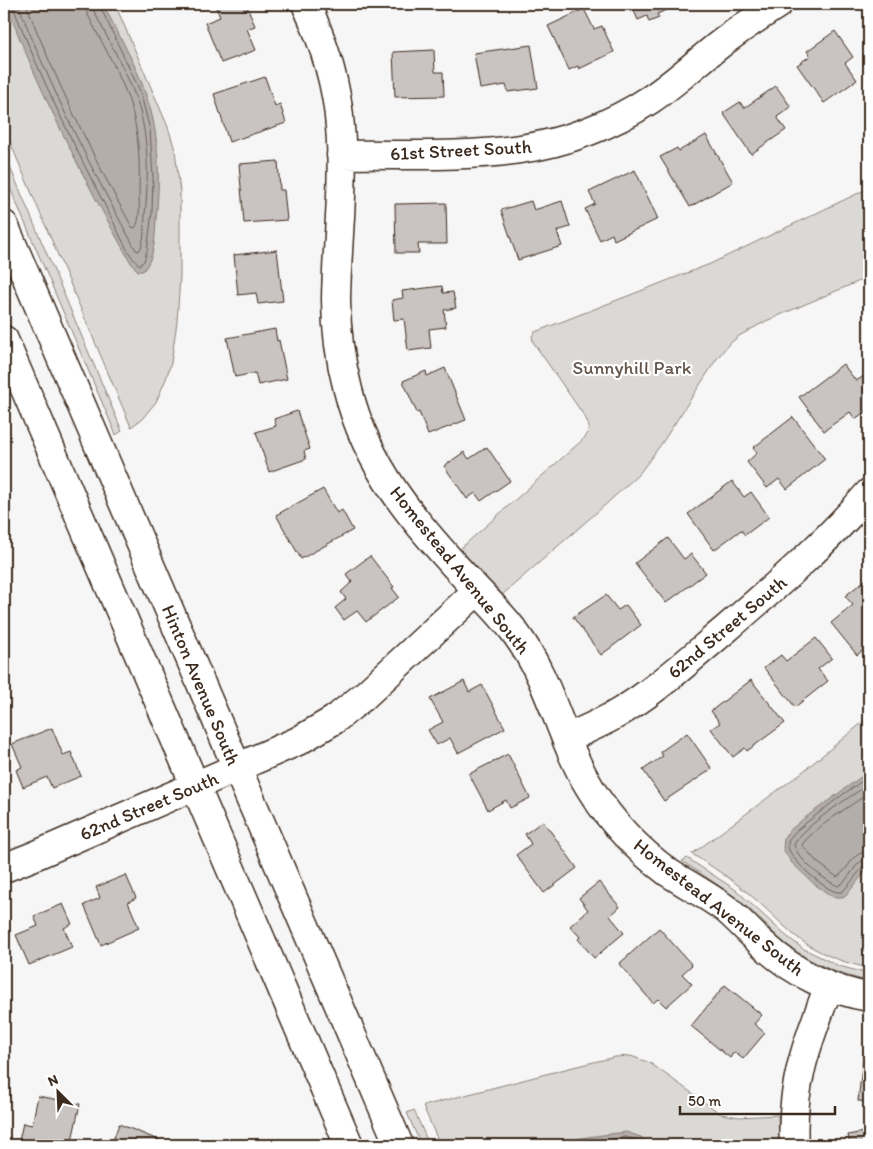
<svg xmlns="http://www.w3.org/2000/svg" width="873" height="1149" viewBox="0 0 873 1149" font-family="Itim,sans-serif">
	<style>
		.green { fill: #dbd9d6; stroke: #8b827a }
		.water { fill: #b4aeaa; stroke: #847972 }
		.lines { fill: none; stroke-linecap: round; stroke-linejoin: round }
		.shore { stroke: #6b5f56; stroke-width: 1 }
		.building { fill: #c9c3c1; stroke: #3b2a1e }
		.minor-casing { stroke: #3b2a1e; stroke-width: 31 }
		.major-casing { stroke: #3b2a1e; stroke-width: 31 }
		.minor { stroke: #fff; stroke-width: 28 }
		.major { stroke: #fff; stroke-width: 28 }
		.labels { text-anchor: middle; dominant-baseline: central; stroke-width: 4.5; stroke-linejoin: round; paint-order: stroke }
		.street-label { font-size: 19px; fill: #3b2a1e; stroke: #fff }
		.park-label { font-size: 19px; fill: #63564c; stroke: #fff }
	</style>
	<rect width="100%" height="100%" fill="#f7f6f6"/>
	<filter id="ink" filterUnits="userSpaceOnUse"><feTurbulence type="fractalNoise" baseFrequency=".02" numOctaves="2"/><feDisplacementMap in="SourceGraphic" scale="10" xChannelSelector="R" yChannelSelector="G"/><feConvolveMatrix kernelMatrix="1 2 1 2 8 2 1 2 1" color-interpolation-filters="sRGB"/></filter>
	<g filter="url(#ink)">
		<path class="green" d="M4 4H115L168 127 175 150 180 192V276L177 322 171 363 166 379 156 402 142 419 131 427 4 128Z
			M4 153 122 431 116 435 4 174Z
			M869 188V277L766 321 739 336 727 346 716 360 662 443 639 474 604 506 502 595 460 549 579 443C589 434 592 430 585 417L533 342 532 336 535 332 710 264Z
			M869 717V968C843 963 814 952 793 934 778 921 764 906 748 893 730 878 711 866 692 854L801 773Z
			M687 858 736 890 784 934 802 948 839 966 869 974V981C837 975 805 960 780 939 769 929 759 917 747 907 727 890 704 876 682 861Z
			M631 1056 650 1063 721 1114 740 1117 778 1115 779 1145H440L423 1106 573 1067 615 1057Z
			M414 1110 429 1145H421L407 1113Z"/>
		<path class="water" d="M6 4H103C118 34 137 65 147 98 160 136 160 180 156 220 155 236 155 258 143 271H138L131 263C84 180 40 93 6 4Z
			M869 771V867L848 893 843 897H833L814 884 791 862 783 849 784 838 788 832 802 820Z
			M626 1132 641 1137 650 1145H542L587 1137Z"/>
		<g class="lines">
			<path class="shore" d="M12 4C40 77 75 148 111 217 117 229 130 260 140 265L144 261 147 251 152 212 153 177 150 130 140 91 99 4
				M18 4C51 89 92 171 136 250L139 251C145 243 144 225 145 214 149 175 149 131 134 93 123 65 107 38 94 11L93 4
				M26 4C55 79 93 157 132 227L135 228C141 220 139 202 139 191 140 166 139 139 133 114 124 79 103 46 87 13L85 4
				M869 776 838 798 797 830C792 835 787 840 788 847 790 859 825 891 838 892 842 893 842 891 845 889L864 866 869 865
				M869 784C853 795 800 828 794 845 798 860 824 880 838 886 851 880 854 860 869 858
				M869 793C853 804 811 830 802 845L817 862 837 877C850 869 851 852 869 851
				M568 1145 625 1137 634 1139 643 1145"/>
		</g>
		<path class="building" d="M226 4H246L255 26 247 29 256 50 221 63 205 23 220 17 216 7Z
			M631 4H681L657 14 659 18 649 22 647 16 638 20Z
			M584 9 594 29 602 26 614 52 579 69 578 66 569 70 548 26Z
			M835 31 853 57 845 63 857 80 824 103 797 65 810 56 807 51Z
			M531 45 538 88 508 92 506 85 480 89 474 53Z
			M434 50 435 72H443L444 96 395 97 393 52Z
			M265 77 275 106 280 104 286 123 229 142 214 94Z
			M776 86 791 107 777 117 786 130 751 154 723 113 740 102 744 108Z
			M706 135 733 182 690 207 660 157 677 148 679 151Z
			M278 161 280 190H284L287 220 244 223 239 164Z
			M635 170 658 219 614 240 612 234 600 240 585 209 595 204 589 192Z
			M531 201 534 210 562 201 570 227 557 231 562 246 518 260 501 210Z
			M446 203 447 244H418L419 253H396L395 204Z
			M277 250 283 301 258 304 256 293 238 295 234 255Z
			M442 286 443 293 453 292 456 308 444 310 446 327 429 329 431 348 408 351 404 319 394 320 392 300 403 298 402 291Z
			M275 329 277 341 279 340 287 379 258 385 255 373 235 377 227 338Z
			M843 364 856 381 864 376 869 383V409L855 419 850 412 824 431 799 397Z
			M445 368 466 420 428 435 419 412 417 413 403 381 426 371 427 376Z
			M297 411 310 449 304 451 306 459 269 472 256 432 276 426 274 419Z
			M793 417 825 459 787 489 779 479 767 488 747 462 757 453 753 448Z
			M487 447 510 481 481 501 475 493 467 499 444 466 464 452 469 459Z
			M732 481 744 497 751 492 769 517 745 535 741 530 714 550 688 514Z
			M323 489 337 513 342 510 353 530 301 559 276 515Z
			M668 538 684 559 691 554 706 573 666 603 635 563Z
			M370 556 394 587 392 588 399 597 366 622 357 611 344 620 335 608 346 599 341 592 352 582 346 574Z
			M869 577V645L857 655 831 623 853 605 845 596Z
			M606 595 618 610 626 605 641 625 601 655 573 617Z
			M816 638 832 658 818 669 828 681 795 707 764 668 781 655 786 661Z
			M751 680 785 723 747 751 745 748 733 757 711 729 720 723 711 711Z
			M464 681 469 692 482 685 505 728 458 753 450 738 437 745 428 730 443 722 430 699Z
			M52 728 63 755 71 752 81 776 52 788 47 777 23 787 16 770 22 767 12 744Z
			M687 733 712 769 664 801 643 770 663 756 660 752Z
			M508 754 530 798 510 808 506 800 488 810 469 774Z
			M543 821 577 868 544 893 516 855 531 844 525 834Z
			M126 875 136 898 128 902 139 928 101 945 84 905 100 898 96 887Z
			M599 882 620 907 610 916 624 933 594 958 578 939 580 937 570 926 588 910 579 898Z
			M63 904 72 924 64 928 72 947 29 965 16 935 38 926 34 916Z
			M659 928 692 965 682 974 692 984 666 1007 658 999 653 1003 619 964Z
			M725 985 762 1015 754 1024 765 1033 743 1059 734 1052 730 1058 691 1026Z
			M864 1050 869 1051V1102L858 1101Z
			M38 1096 80 1104 71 1145 52 1143V1145H18L23 1123 32 1125Z
			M119 1124 161 1141 159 1145H97L100 1138 112 1143Z
			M869 1131V1145H850L848 1135Z"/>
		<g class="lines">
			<defs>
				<path id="minor" d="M306 4C324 43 337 84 340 127 345 184 337 241 336 299 336 329 340 360 348 390 367 467 414 522 467 579 483 597 502 614 516 634 551 681 560 739 590 788 610 821 638 850 669 873 688 885 708 896 726 909 740 921 752 935 766 947 794 973 832 991 869 997
					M341 155C400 154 461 158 520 149 565 143 612 125 651 99 675 83 696 63 719 45 738 30 758 17 778 4
					M567 738C583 731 599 724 615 715 655 692 690 659 726 629 776 586 826 543 869 493
					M4 868 34 856 298 741 334 720 364 696 477 591
					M794 1145C790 1086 808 1040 829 986"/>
				<path id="major" d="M4 225 399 1145
					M4 340 349 1145"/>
			</defs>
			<use href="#minor" class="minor-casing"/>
			<use href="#major" class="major-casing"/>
			<use href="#minor" class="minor"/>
			<use href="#major" class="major"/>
		</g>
	</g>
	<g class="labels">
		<g class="street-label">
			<text transform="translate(461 150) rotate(-3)">61st Street South</text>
			<text transform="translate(460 570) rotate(51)">Homestead Avenue South</text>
			<text transform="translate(727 627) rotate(-40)">62nd Street South</text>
			<text transform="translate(201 685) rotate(67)">Hinton Avenue South</text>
			<text transform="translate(149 806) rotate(-23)">62nd Street South</text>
			<text transform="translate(719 907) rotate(38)">Homestead Avenue South</text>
		</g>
		<g class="park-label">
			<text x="632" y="367">Sunnyhill Park</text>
		</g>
	</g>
	<rect width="873" height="1149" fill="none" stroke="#fff" stroke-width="20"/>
	<rect x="10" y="10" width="853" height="1129" fill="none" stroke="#3b2a1e" stroke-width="2" filter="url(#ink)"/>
	<g transform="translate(58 1092) rotate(336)" stroke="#ffffff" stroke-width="4" paint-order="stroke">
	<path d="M0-4L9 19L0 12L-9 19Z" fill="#3b2a1e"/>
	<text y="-8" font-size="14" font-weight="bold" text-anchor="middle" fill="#3b2a1e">N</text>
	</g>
	<path d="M680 1106v8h155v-8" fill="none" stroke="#3b2a1e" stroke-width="2.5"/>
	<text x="688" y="1106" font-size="15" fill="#3b2a1e" stroke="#ffffff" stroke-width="4" paint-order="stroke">50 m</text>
</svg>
